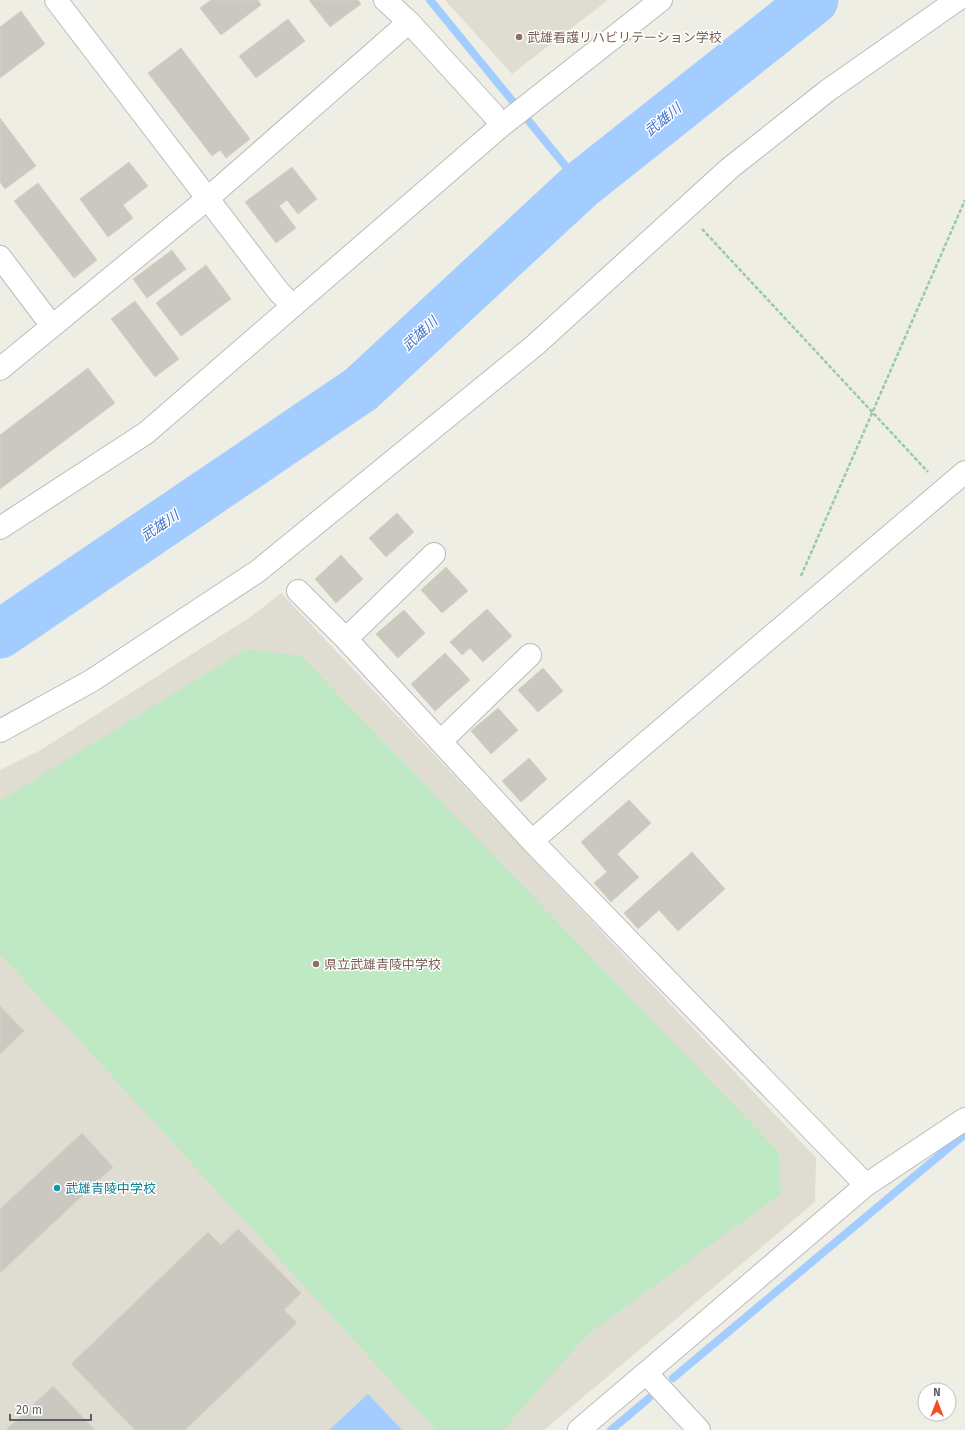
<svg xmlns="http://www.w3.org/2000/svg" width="965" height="1430" viewBox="0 0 965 1430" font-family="'Fira Sans','Noto Sans JP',sans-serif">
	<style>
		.education { fill: #dfddd2 }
		.green { fill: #bfe8c4 }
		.water { fill: #a4cdff }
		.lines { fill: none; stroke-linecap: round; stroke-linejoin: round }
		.stream { stroke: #a4cdff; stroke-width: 8 }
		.river { stroke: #a4cdff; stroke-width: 49 }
		.building { fill: #cac8c1; stroke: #d4d1c2 }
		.street-casing { stroke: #b9bbc0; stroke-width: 24 }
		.secondary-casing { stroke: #b9bcc3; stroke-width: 24 }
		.path { stroke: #97caac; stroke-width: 2.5; stroke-dasharray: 4 2; stroke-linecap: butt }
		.street { stroke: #fff; stroke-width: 22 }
		.secondary { stroke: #fff; stroke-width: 22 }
		.education-dot { fill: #8d6e63; stroke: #fff; stroke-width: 1.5 }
		.culture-dot { fill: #0f9aa8; stroke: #fff; stroke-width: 1.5 }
		.labels { text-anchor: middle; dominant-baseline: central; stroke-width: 3; stroke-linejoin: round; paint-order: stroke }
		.education-label { font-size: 13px; fill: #785e54; stroke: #fff; text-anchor: start }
		.culture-label { font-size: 13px; fill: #0d838f; stroke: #fff; text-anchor: start }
		.water-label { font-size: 14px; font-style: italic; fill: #4073c9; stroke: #fff }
	</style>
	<rect width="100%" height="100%" fill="#efeee4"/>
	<path class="education" d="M445 0H608L512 74Z
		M281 593 816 1158 815 1202 544 1430H0V770L39 751 252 616Z"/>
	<path class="green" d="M246 649 301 656 779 1152 781 1194 588 1334 503 1430H436L0 954V801Z"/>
	<path class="water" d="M368 1394 402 1430H329Z"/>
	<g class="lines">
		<path class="stream" d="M430 0 581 185
			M673 1378 965 1134
			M611 1430 649 1398"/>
		<path class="river" d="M0 634 361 389 581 185 814 0"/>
	</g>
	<path class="building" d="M211 0H258L261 5 221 35 200 8Z
		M309 0H358L361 4 330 27Z
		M21 11 45 44 0 78V27Z
		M288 19 305 41 256 78 239 56Z
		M181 48 250 139 226 158 220 150 212 156 148 73Z
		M0 118 36 166 5 189 0 182Z
		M129 162 148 186 123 205 133 218 108 237 80 199Z
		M292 167 317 199 298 214 287 200 279 206 296 228 276 243 245 202Z
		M38 183 97 260 74 278 14 201Z
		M172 250 186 269 147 298 133 279Z
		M206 265 231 299 181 336 156 303Z
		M135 301 179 359 155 377 111 319Z
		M88 368 115 403 0 489V435Z
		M397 513 414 532 386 557 369 538Z
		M341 555 363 579 336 603 315 579Z
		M446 567 468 591 442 613 421 590Z
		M487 609 512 636 483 662 470 648 462 655 450 642Z
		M404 610 425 633 398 658 376 634Z
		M445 653 470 680 435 711 411 684Z
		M543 668 563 691 538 712 518 690Z
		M498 708 518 730 491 754 471 731Z
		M529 758 547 779 521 802 502 781Z
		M629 800 651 823 617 854 639 877 611 902 594 883 607 872 581 842Z
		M692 852 725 889 678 931 659 910 638 929 624 913Z
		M0 1006 24 1031 0 1054Z
		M82 1133 113 1167 0 1273V1209Z
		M238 1229 301 1293 284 1310 297 1323 185 1430H135L71 1364 208 1232 221 1245Z
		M53 1386 95 1430H6Z"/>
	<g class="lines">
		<defs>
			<path id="street" d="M409 22 493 114 501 126
				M0 257 52 326
				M0 369 207 199 409 22 385 0
				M0 528 146 433 501 126 661 0
				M298 591 346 639 532 841
				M346 639 434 554
				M0 731 91 681 258 571 534 346 730 168 827 91 957 0
				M441 741 530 655
				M866 1185 532 841 635 752 965 472
				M646 1373 866 1185 965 1119"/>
			<path id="secondary" d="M56 0 279 292 293 306
				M579 1430 646 1373 699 1430"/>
		</defs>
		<use href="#street" class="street-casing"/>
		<use href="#secondary" class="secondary-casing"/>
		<path class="path" d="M702 229 928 472
			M801 576 965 200"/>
		<use href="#street" class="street"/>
		<use href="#secondary" class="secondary"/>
	</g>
	<g class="education-dot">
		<circle cx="519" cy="37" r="4"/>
		<circle cx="316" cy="964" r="4"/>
	</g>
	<circle class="culture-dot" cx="57" cy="1188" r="4"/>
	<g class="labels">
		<g class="education-label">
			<text x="527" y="37">武雄看護リハビリテーション学校</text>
			<text x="324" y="964">県立武雄青陵中学校</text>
		</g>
		<g class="culture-label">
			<text x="65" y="1188">武雄青陵中学校</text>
		</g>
		<g class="water-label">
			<text transform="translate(663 120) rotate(-39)">武雄川</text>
			<text transform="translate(420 334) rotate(-43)">武雄川</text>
			<text transform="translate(160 526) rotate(-34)">武雄川</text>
		</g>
	</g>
	<g transform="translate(937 1402)"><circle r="19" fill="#ffffff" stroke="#bebfc1"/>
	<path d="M0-3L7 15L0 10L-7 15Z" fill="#f24f27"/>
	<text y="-6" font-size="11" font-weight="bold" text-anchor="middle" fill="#5c5f65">N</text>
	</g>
	<path d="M10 1414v6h81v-6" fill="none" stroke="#5c5f65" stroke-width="2"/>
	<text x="16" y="1414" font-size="12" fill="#5c5f65" stroke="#ffffff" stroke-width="3" paint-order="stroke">20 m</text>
</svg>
